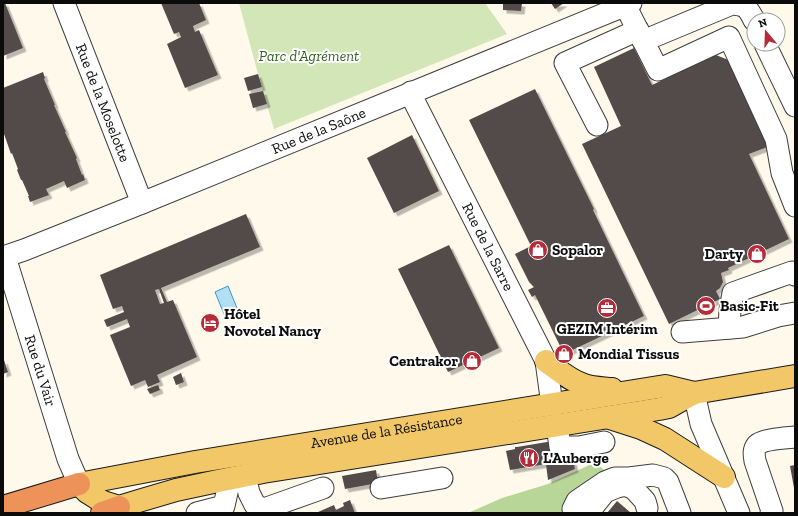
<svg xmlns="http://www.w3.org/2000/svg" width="798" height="516" viewBox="0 0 798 516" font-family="'Zilla Slab',serif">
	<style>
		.green { fill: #d2e6b7 }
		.forest { fill: #b7d697 }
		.water { fill: #b2dff3; stroke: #3d98c6 }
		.building { fill: #534c48; fill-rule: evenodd; filter: url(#shadow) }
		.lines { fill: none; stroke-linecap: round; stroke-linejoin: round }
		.minor-casing { stroke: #3e3e3e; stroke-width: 23 }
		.major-casing { stroke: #1c1c1c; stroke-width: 24 }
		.highway-casing { stroke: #1c1c1c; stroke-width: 24 }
		.minor { stroke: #fff; stroke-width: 21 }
		.major { stroke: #f2c767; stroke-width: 22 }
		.highway { stroke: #ed9359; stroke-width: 22 }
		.labels { text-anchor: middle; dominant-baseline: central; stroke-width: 4; stroke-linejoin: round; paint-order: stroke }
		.park-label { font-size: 15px; font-style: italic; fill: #315f20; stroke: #fff }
		.street-label { font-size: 15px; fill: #0b0b0b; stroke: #fff }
		.poi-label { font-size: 15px; font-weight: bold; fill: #0b0b0b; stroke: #fff; text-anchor: start }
	</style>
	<defs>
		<filter id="shadow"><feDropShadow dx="3.5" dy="3.5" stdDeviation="0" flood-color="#0004"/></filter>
	</defs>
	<rect width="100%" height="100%" fill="#fef9eb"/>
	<path class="green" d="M239 3H485L507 34 274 129 258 74Z"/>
	<path class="forest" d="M596 462 606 472 603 488 560 513H468L502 498 548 484Z"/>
	<path class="water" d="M228 286 239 313 226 319 215 292Z"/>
	<path class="building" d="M3 3H5L23 48 3 56Z
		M161 3H199L206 20 193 26 195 32 199 30 218 75 185 88 167 44 181 37 179 32 174 34Z
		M503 3H522L521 11 503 10Z
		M551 3H564L555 9Z
		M634 48 652 85 716 55 731 61 770 146 749 154 789 239 728 268 729 270 721 273 723 282 720 288 716 291 720 299 669 324 582 144 621 126 594 67Z
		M43 72 45 78 44 79 55 105H54L66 132H65L77 158 76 159 82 175 83 174 85 180 67 188 64 181 46 189 49 195 30 202 28 196H29L22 180H21L17 170 18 169 12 153 11 154 3 131V88Z
		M258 74 262 87 248 91 244 78Z
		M535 89 594 209 593 210 644 316 564 354 535 295 532 297 528 290 534 287 529 282 515 254 531 246 469 120Z
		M263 91 267 104 253 108 249 94Z
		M412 135 439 191 394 213 367 158Z
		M246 214 260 247 161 288 167 302 173 300 197 357 157 375 160 382 148 387 145 380 131 386 110 335 130 327 127 319 107 327 104 320 124 312 122 306 113 309 100 275ZM159 289 164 303 160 304 155 290Z
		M449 245 499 348 448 372 398 269Z
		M4 360 8 372 3 374V361Z
		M181 373 184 382 176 385 173 377Z
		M158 385 160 390 150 394 147 389Z
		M553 441 555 458 572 455 575 469 548 480 546 464 510 470 506 451 515 449V447H517Z
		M795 465V488H794L790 466Z
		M376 470 378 483 345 489 342 476Z
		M350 500 355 513H319L318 512 334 505 336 510 344 506 343 503Z
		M617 501 631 513H607Z"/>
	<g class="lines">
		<defs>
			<g id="minor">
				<path id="s1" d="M64 3 142 203"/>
				<path d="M625 5 658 70 729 37 776 139 782 173 795 206"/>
				<path d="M643 41 732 4C746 5 748 8 754 20"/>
				<path d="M765 44 795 106"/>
				<path id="s2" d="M411 92 414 101 546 361 552 405"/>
				<path d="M597 125 565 63 638 30"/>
				<path id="s3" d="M3 257 24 250 142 203 631 3"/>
				<path id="s4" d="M5 257 68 459 79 484"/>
				<path d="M729 328 730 310 733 293 792 272 795 275"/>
				<path d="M682 332 743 327 778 316 795 313"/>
				<path d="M694 393 701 424 739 513"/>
				<path d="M557 425 560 447H579L604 442"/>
				<path d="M245 476 249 493 255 505 264 509 323 488"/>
				<path d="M381 488 442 478"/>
				<path d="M197 513 224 506 230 479"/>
				<path d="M574 513 573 509 577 501 605 482 615 478H629L653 475 664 478 668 482 680 513"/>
				<path d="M588 513 605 492 617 487 625 485 634 489 645 501 647 508"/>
				<path d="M771 513 772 511 755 461C754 455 753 450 757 445 763 439 786 438 795 437"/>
			</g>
			<g id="major">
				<path d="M546 361C557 369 569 380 584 385 592 388 603 388 612 389"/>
				<path d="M610 418 641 428 665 439 724 477"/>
				<path d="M79 484 87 492 103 502 119 507 142 500 176 490 218 481 263 472 659 409 669 407 694 393 795 376"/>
				<path id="s5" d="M79 484 195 462 665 386 694 393"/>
			</g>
			<path id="highway" d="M3 507 79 484
				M102 513 119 507"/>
		</defs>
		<use href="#minor" class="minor-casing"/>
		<use href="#major" class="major-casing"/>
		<use href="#highway" class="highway-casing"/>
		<use href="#minor" class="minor"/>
		<use href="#major" class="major"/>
		<use href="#highway" class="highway"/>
	</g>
	<defs>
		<symbol id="shop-disc" viewBox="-11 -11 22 22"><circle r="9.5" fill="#b42b3a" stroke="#fff"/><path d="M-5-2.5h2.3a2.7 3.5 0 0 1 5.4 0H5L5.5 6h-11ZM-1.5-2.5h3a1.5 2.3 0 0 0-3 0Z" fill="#fff"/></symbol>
		<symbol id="stadium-disc" viewBox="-11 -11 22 22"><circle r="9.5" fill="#b42b3a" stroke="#fff"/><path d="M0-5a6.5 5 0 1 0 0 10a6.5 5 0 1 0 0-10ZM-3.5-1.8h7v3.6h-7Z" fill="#fff"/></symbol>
		<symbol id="office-disc" viewBox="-11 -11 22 22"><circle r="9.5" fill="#b42b3a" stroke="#fff"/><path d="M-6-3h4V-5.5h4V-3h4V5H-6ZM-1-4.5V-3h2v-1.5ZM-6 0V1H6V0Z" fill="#fff"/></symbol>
		<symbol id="hotel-disc" viewBox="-11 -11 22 22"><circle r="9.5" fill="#b42b3a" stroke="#fff"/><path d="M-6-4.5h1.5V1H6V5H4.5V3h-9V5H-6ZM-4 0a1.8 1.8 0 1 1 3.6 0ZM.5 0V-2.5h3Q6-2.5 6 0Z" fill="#fff"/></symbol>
		<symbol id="restaurant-disc" viewBox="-11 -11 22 22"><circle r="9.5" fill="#b42b3a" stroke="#fff"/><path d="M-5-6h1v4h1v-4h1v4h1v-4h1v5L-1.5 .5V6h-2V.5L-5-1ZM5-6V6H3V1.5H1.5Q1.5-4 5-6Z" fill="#fff"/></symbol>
	</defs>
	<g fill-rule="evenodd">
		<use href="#shop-disc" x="527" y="239" width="22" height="22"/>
		<use href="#shop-disc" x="746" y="243" width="22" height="22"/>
		<use href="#stadium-disc" x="695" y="295" width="22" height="22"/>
		<use href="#office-disc" x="596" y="297" width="22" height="22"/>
		<use href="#hotel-disc" x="199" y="312" width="22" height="22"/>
		<use href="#shop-disc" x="553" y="343" width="22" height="22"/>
		<use href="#shop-disc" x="461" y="350" width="22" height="22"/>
		<use href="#restaurant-disc" x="518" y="447" width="22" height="22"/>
	</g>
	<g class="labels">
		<g class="park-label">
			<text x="309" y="56">Parc d'Agrément</text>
		</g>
		<g class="street-label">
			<text stroke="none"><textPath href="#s1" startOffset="107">Rue de la Moselotte</textPath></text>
			<text stroke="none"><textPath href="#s3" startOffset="340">Rue de la Saône</textPath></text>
			<text stroke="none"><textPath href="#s2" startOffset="173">Rue de la Sarre</textPath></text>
			<text stroke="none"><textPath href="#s4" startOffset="119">Rue du Vair</textPath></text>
			<text stroke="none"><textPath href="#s5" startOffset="312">Avenue de la Résistance</textPath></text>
		</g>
		<g class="poi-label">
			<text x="552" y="250">Sopalor</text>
			<text x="743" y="254" text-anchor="end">Darty</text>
			<text x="720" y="306">Basic-Fit</text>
			<text x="224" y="314">Hôtel<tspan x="224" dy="17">Novotel Nancy</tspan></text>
			<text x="607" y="329" text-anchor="middle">GEZIM Intérim</text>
			<text x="578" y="354">Mondial Tissus</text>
			<text x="458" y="361" text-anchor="end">Centrakor</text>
			<text x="543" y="458">L'Auberge</text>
		</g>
	</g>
	<rect width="798" height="516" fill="none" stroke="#0b0b0b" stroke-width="8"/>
	<g transform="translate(766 32) rotate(341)"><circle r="19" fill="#ffffff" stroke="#9d9d9d"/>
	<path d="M0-3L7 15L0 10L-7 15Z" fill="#b42b3a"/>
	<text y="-6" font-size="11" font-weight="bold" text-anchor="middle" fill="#0b0b0b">N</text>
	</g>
</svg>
